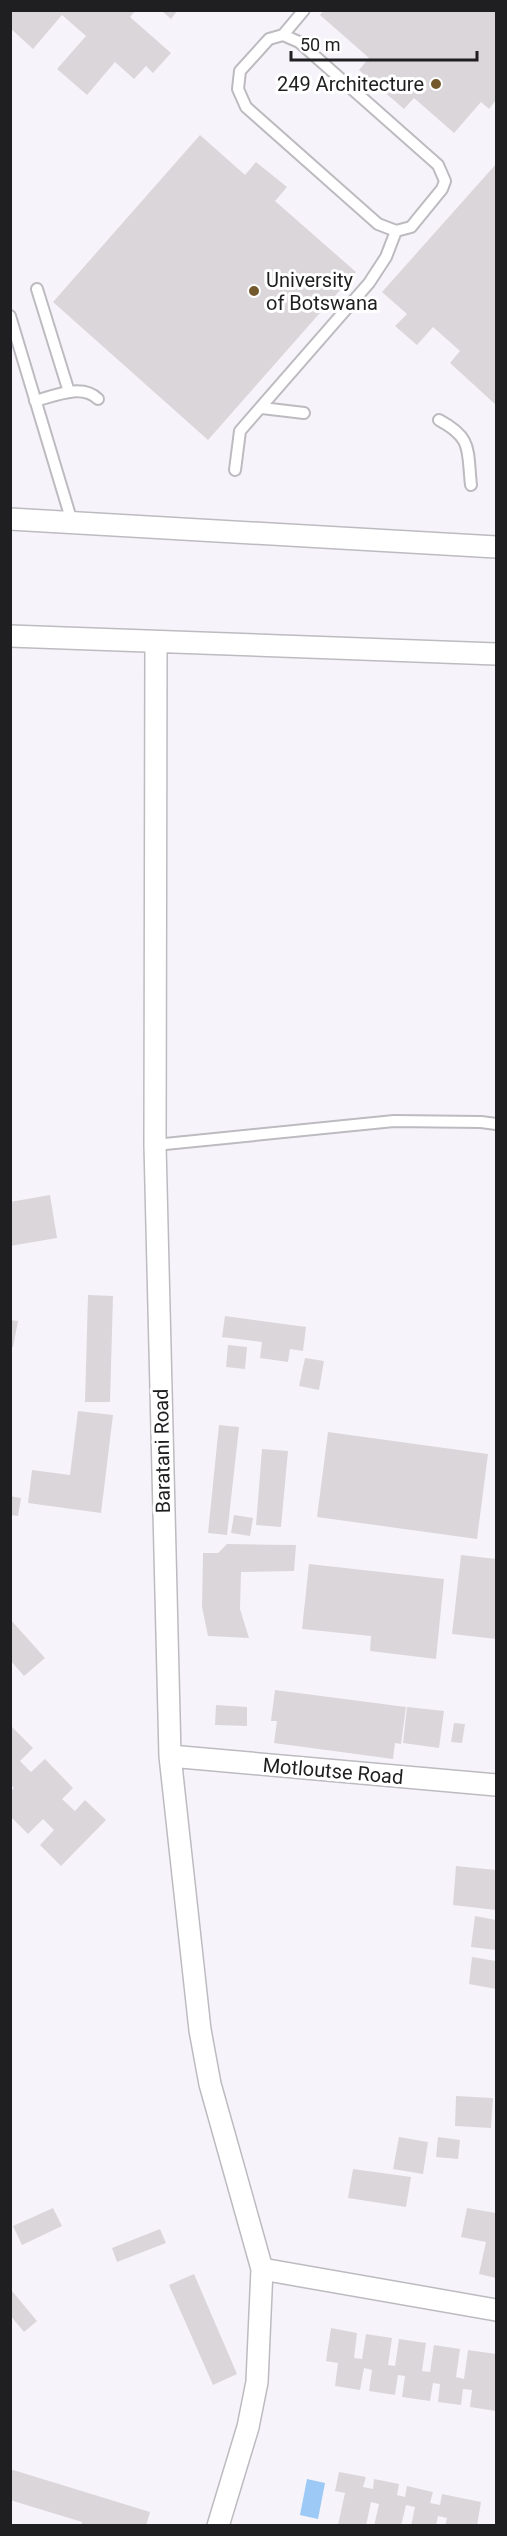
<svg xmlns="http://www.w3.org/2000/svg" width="507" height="2536" viewBox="0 0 507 2536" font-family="Roboto,sans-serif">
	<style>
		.water { fill: #9cc9f6 }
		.building { fill: #dbd6da }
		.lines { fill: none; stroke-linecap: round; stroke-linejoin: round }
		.lane-casing { stroke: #bdbbc0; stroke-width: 14 }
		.street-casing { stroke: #bdbbc0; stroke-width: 24 }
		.lane { stroke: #fff; stroke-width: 10 }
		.street { stroke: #fff; stroke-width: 21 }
		.poi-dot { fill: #73592b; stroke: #fff; stroke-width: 2 }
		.labels { text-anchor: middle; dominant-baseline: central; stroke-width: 6; stroke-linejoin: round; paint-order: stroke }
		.poi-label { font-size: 20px; fill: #1f1e20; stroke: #fff; text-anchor: end }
		.street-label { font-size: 20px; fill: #1f1e20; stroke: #fff }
	</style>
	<rect width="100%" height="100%" fill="#f6f4fa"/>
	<path class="water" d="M307 2479 325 2483 318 2519 300 2515Z"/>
	<path class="building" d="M10 10H136L130 17 171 53 153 73 146 66 134 79 115 62 87 95 57 69 86 36 62 15 33 49 10 28Z
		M161 10H178L171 19Z
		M324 10H496V100L489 109 481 102 454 133 414 98 404 109 359 70 369 58 320 15Z
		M200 135 245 175 256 162 287 187 275 201 356 272 208 440 53 302Z
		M496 164V405L450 363 460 351 433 327 417 345 395 326 407 314 382 292Z
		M50 1195 57 1238 10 1246V1202Z
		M88 1295 113 1296 110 1402H85Z
		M225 1316 306 1327 303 1351 290 1349 288 1362 260 1358 262 1342 222 1337Z
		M10 1320 18 1321 13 1347H10Z
		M228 1345 247 1347 245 1369 226 1367Z
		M305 1358 324 1361 319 1390 299 1386Z
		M78 1411 113 1415 101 1513 28 1503 32 1470 70 1475Z
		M219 1425 239 1427 227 1535 208 1533Z
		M328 1432 488 1454 477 1539 317 1517Z
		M262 1449 288 1451 281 1527 256 1525Z
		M10 1496 21 1498 18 1516 10 1515Z
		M234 1515 253 1518 250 1536 231 1533Z
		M227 1544 296 1545 294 1571 241 1572 240 1609 249 1638 208 1636 202 1607 203 1553H218Z
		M461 1555 496 1559V1639L452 1634Z
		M309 1564 444 1579 436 1659 370 1651 371 1636 302 1629Z
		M10 1619 45 1658 24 1676 10 1660Z
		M275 1690 406 1707 401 1744 395 1743 393 1759 274 1743 277 1721H271Z
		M216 1705 247 1707V1726L215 1725Z
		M407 1707 444 1711 439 1748 403 1743Z
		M454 1723 465 1724 462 1743 451 1742Z
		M10 1725 33 1748 20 1761 31 1772 45 1759 73 1788 62 1799 75 1811 85 1800 106 1820 61 1866 40 1845 54 1830 43 1819 28 1834 10 1816V1792L14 1788 10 1784Z
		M456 1866 496 1870V1910L453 1905Z
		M475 1916 496 1920V1950L471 1947Z
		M472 1957 496 1961V1989L469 1984Z
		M456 2096 493 2098 491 2128 455 2126Z
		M399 2137 428 2142 423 2174 393 2169Z
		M438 2137 460 2140 458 2159 436 2157Z
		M353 2169 411 2177 406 2207 348 2198Z
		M53 2208 62 2226 22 2245 13 2226Z
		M467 2208 496 2213V2278L479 2274 486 2242 461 2237Z
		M160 2229 166 2243 117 2262 112 2248Z
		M194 2274 237 2374 213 2385 169 2285Z
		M12 2291 37 2321 24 2332 10 2315V2293Z
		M331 2328 357 2333 354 2358 362 2359 366 2334 392 2338 388 2365 395 2366 399 2339 426 2343 422 2371 430 2372 434 2345 460 2349 456 2377 464 2379 468 2350 496 2354V2411L470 2407 472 2390 463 2389 461 2405 438 2402 440 2384 433 2383 430 2401 402 2397 405 2376 398 2375 395 2395 369 2391 372 2370 364 2368 360 2390 335 2386 338 2363 326 2361Z
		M10 2469 150 2512 146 2526H81L82 2522 10 2500Z
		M339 2472 366 2477 363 2487 373 2489 374 2479 399 2484 397 2495 405 2497 407 2486 433 2492 430 2503 440 2505 442 2494 481 2502 477 2526H445L447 2518 438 2516 436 2526H411L415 2507 406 2505 401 2526H374L379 2504 371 2502 366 2526 338 2525 345 2493 335 2491Z"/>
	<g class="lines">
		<defs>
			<path id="lane" d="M283 35 299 42 438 165 445 181 442 189 411 227 396 231 378 224 246 107 238 89 240 71 269 39 283 35 304 10
				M37 289 69 392
				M10 316 72 522
				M35 401C54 396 82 383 98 399
				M262 408 304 413
				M439 420C473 438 467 450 471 485
				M235 470 240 431 369 283 386 257 396 231
				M155 1145 394 1121 481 1122 496 1124"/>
			<path id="street" d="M10 519 496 547
				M10 636 496 654
				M156 642 155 1145 170 1756 200 2030 210 2084 262 2269 257 2382 248 2427 218 2526
				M170 1756 496 1785
				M262 2269 496 2310"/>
		</defs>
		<use href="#lane" class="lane-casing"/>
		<use href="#street" class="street-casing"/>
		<use href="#lane" class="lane"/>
		<use href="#street" class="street"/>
	</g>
	<g class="poi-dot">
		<circle cx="436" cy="84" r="6"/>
		<circle cx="254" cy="291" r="6"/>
	</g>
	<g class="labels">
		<g class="poi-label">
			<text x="424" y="84">249 Architecture</text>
			<text x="266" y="280" text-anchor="start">University<tspan x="266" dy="23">of Botswana</tspan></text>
		</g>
		<g class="street-label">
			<text transform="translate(162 1451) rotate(-91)">Baratani Road</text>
			<text transform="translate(333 1771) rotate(5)">Motloutse Road</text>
		</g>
	</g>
	<rect width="507" height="2536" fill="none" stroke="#1f1e20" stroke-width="24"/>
	<path d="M291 51v9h186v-9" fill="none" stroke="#1f1e20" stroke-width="3"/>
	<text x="300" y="51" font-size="18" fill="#1f1e20" stroke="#ffffff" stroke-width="4.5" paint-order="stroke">50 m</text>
</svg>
